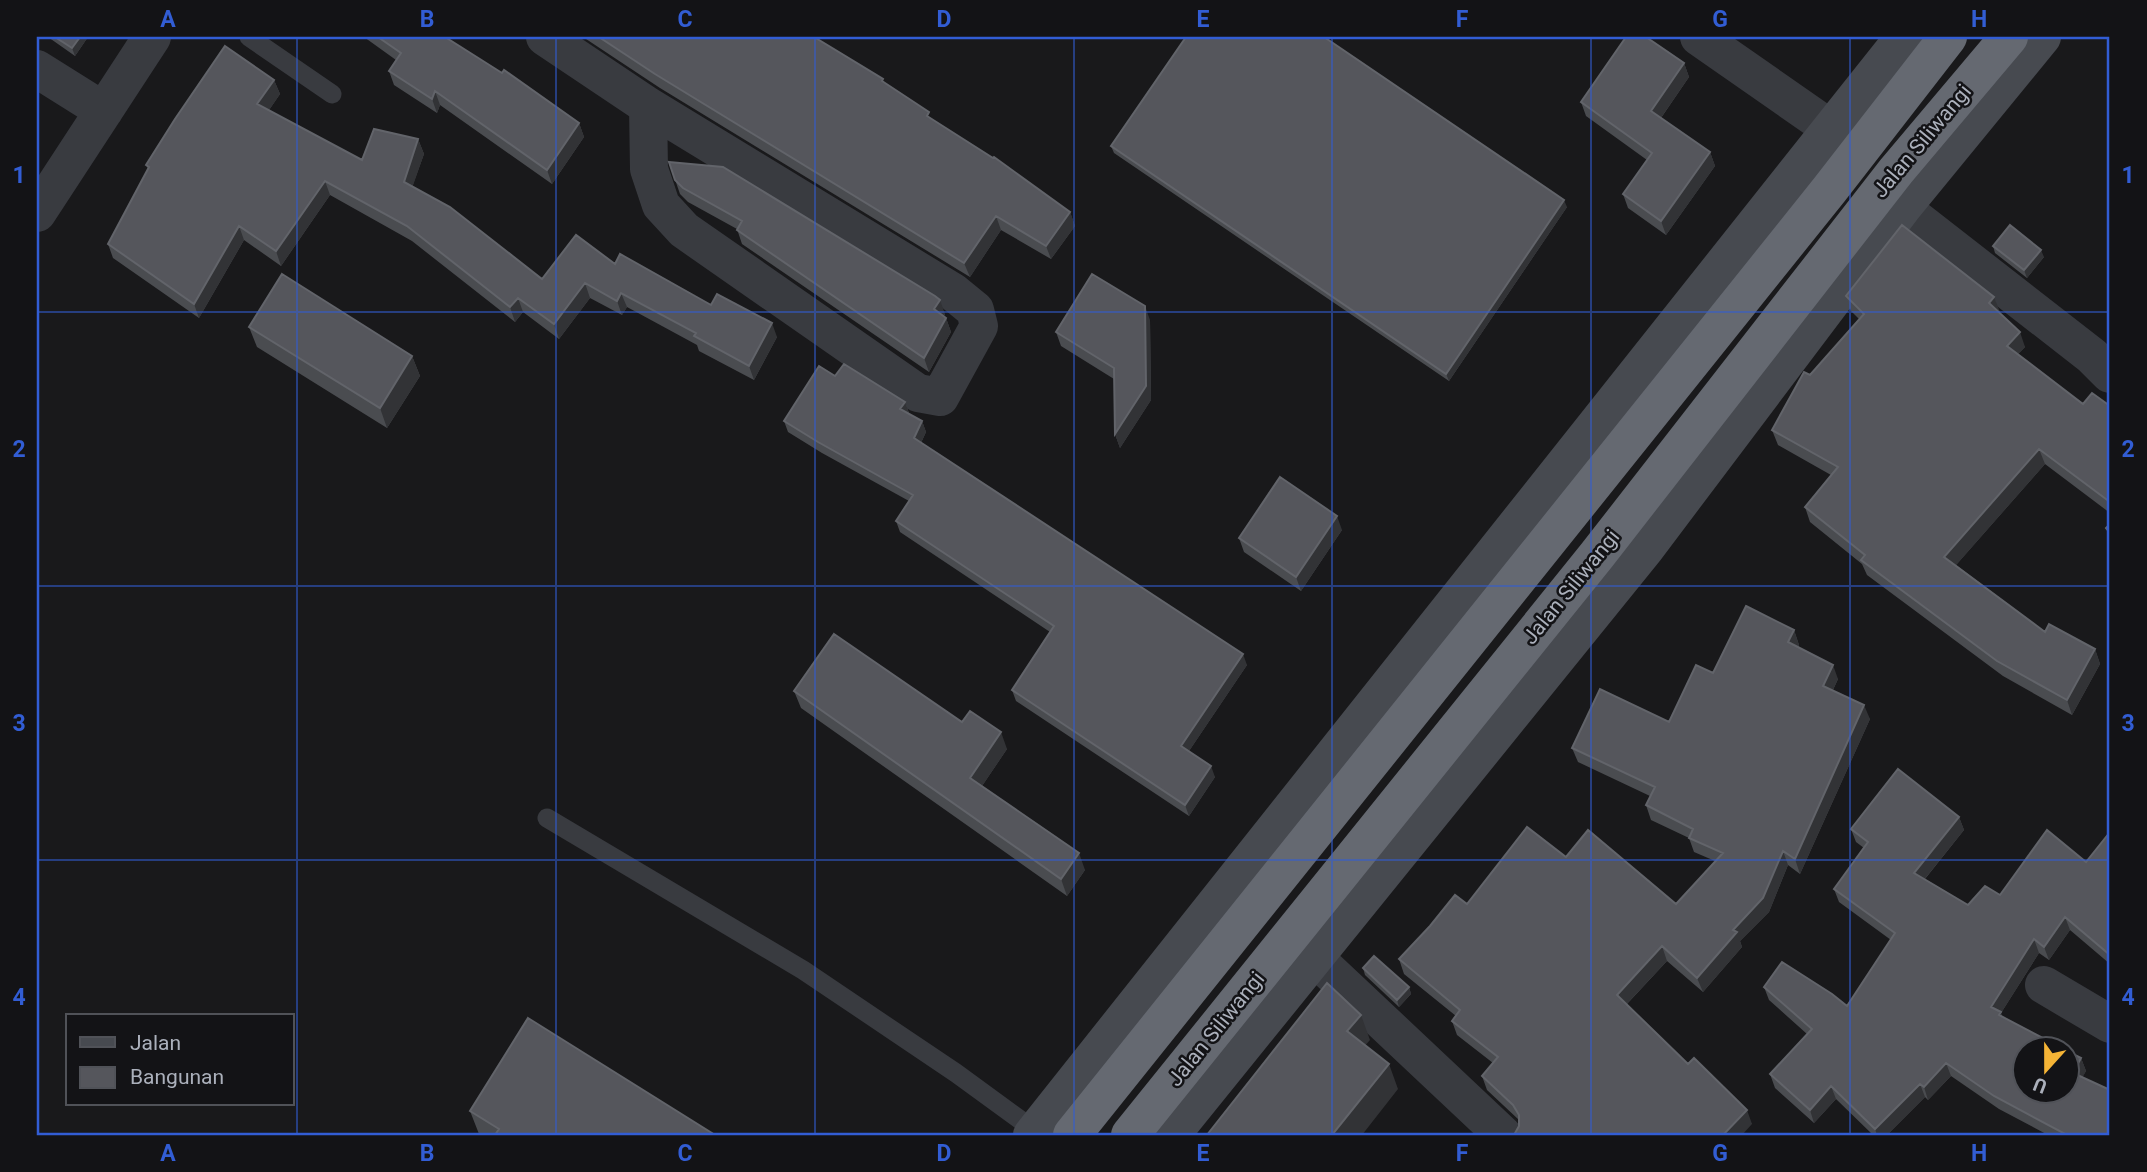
<svg xmlns="http://www.w3.org/2000/svg" width="2147" height="1172" viewBox="0 0 2147 1172" font-family="Roboto,sans-serif">
	<style>
		.lines { fill: none; stroke-linecap: round; stroke-linejoin: round }
		.lane { stroke: #393b40; stroke-width: 19 }
		.street { stroke: #393b40; stroke-width: 38 }
		.secondary { stroke: #474a50; stroke-width: 38 }
		.highway { stroke: #656971; stroke-width: 38 }
		.wall { fill: #4a4c50 }
		.shaded-wall { fill: #323336 }
		.building { fill: #55565c; stroke: #62646a; stroke-width: 2 }
		.grid { fill: none; stroke: #325dd4; stroke-width: 2; stroke-opacity: 0.55 }
		.labels { text-anchor: middle; dominant-baseline: central; stroke-width: 5; stroke-linejoin: round; paint-order: stroke }
		.street-label { font-size: 21px; fill: #abb0bb; stroke: #131316 }
		.neatline { fill: none; stroke: #325dd4; stroke-width: 2.5 }
		.grid-label { font-size: 23px; text-anchor: middle; font-weight: bold; fill: #325dd4 }
	</style>
	<rect width="100%" height="100%" fill="#19191b"/>
	<g class="lines">
		<path class="lane" d="M249 37 332 94
			M547 818 803 970 956 1073 1041 1135"/>
		<path class="street" d="M545 37 648 106 953 292 975 310 979 326 940 397 918 393 684 230 661 205 649 169 648 106
			M1699 37 1831 129
			M37 69 104 111
			M1902 208 2092 356 2110 374
			M37 213 152 37
			M1315 958 1503 1135
			M2044 985 2110 1024"/>
		<path class="secondary" d="M1032 1135 1904 37
			M1171 1135 1645 549 1902 208 2042 37"/>
		<path class="highway" d="M1072 1135 1830 189 1948 37
			M1130 1135 1597 555 1896 171 2009 37"/>
	</g>
	<path class="wall" d="M48 37H88L75 56Z
		M364 37H445L579 123 584 137 552 184 440 105 437 113 394 85 389 71 396 60Z
		M583 37H814L885 83 932 119 1070 212 1075 226 1051 259 1001 230 970 277 660 88Z
		M1684 63 1689 77 1661 118 1710 152 1715 166 1666 235 1628 208 1623 194 1647 160 1586 116 1581 102Z
		M274 80 280 94 269 110 362 160 418 139 424 154 412 187 542 279 615 264 711 305 777 337 754 380 699 351 697 345 627 307 622 315 590 298 559 339 523 312 515 322 412 241 330 195 281 266 244 240 199 318 113 258 108 244 148 169 146 165Z
		M1111 146 1567 207 1449 381 1114 153Z
		M669 162 945 314 944 316 946 318 951 332 929 372 742 244 737 229 688 202 680 194Z
		M1993 246 2044 257 2027 278 1995 253Z
		M1846 296 1994 297 1999 313 2025 347 2018 354 2083 404 2110 406V513L2045 464 1956 565 2045 632 2095 649 2100 664 2072 715 2003 676 1867 575 1862 564 1810 522 1805 507 1831 475 1778 445 1772 430 1810 375 1859 319 1851 311Z
		M1150 320 1151 400 1120 448 1115 434 1114 379 1061 346 1056 332Z
		M249 327 412 356 420 376 387 428 257 347Z
		M835 376 905 402 909 413 908 414 922 421 926 432 921 443 1247 665 1189 751 1215 777 1189 816 1016 701 1012 690 1050 632 900 532 896 521 909 501 822 453 788 432 784 421Z
		M1342 530 1301 591 1244 552 1239 538Z
		M1794 630 1799 645 1798 647 1838 679 1833 690 1870 719 1800 874 1788 865 1769 912 1740 941 1742 947 1703 992 1667 961 1627 1004 1688 1064 1752 1124 1519 1126V1120L1487 1090 1482 1076 1493 1063 1457 1035 1452 1021 1456 1016 1404 974 1399 959 1467 904H1676L1715 861 1694 852 1689 838 1651 820 1646 805 1650 796 1578 762 1572 748 1669 722 1713 673Z
		M794 691 962 722 1007 749 982 786 1085 870 1067 896 801 708Z
		M1959 817 1964 830 1925 879 1968 905 2000 895 2086 862 2110 832V964L2070 930 2049 960 2039 953 2001 1013 2002 1017 2081 1058 2086 1071 2082 1077 2110 1135H2048L1999 1109 1951 1076 1928 1100 1925 1097 1887 1135H1873L1836 1099 1814 1123 1775 1088 1770 1074 1807 1034 1769 1000 1764 987 1847 1006 1891 940 1839 902 1834 889 1864 848 1856 842 1851 829Z
		M1363 968 1409 987 1411 994 1399 1007 1365 975Z
		M470 1111 715 1135H480L479 1134Z"/>
	<path class="shaded-wall" d="M80 37H88L75 56 72 48Z
		M1684 63 1689 77 1656 125 1651 111Z
		M274 80 280 94 263 119 257 104Z
		M435 91 440 105 437 113 432 99Z
		M579 123 584 137 552 184 547 170Z
		M418 139 424 154 409 197 404 182Z
		M1710 152 1715 166 1666 235 1661 221Z
		M325 181 330 195 281 266 276 251Z
		M1564 200 1567 207 1449 381 1446 374Z
		M1070 212 1075 226 1051 259 1046 246Z
		M996 216 1001 230 970 277 964 263Z
		M239 226 244 240 199 318 194 304Z
		M2041 250 2044 257 2027 278 2024 270Z
		M585 283 590 298 559 339 554 324Z
		M621 293 627 307 622 315 617 301Z
		M1994 297 2000 312 1995 318 1989 303Z
		M518 298 523 312 515 322 510 307Z
		M940 300 945 314 939 323 934 309Z
		M1145 306 1150 320 1151 400 1120 448 1115 434Z
		M946 318 951 332 929 372 924 358Z
		M772 323 777 337 754 380 749 366Z
		M2020 332 2025 347 2012 361 2007 346Z
		M412 356 420 376 387 428 380 408Z
		M905 402 909 413 904 420 900 409Z
		M922 421 926 432 918 449 914 438Z
		M2039 449 2045 464 1950 572 1944 557Z
		M1337 516 1342 530 1301 591 1296 577Z
		M1794 630 1799 645 1793 657 1788 642Z
		M2095 649 2100 664 2072 715 2067 700Z
		M1243 654 1247 665 1185 757 1181 746Z
		M1833 665 1838 679 1828 700 1823 686Z
		M1864 705 1870 719 1800 874 1795 859Z
		M1001 732 1007 749 976 795 970 778Z
		M1211 766 1215 777 1189 816 1185 805Z
		M1959 817 1964 830 1919 886 1914 873Z
		M1783 851 1788 865 1769 912 1740 941 1742 947 1703 992 1697 978 1733 930Z
		M1079 853 1085 870 1067 896 1061 879Z
		M2065 917 2070 930 2049 960 2044 947Z
		M2034 939 2039 953 2001 1013 2006 1026 1991 1007Z
		M1662 946 1667 961 1622 1009 1617 995Z
		M1409 987 1411 994 1399 1007 1397 1000Z
		M1361 1015 1370 1040 1356 1056 1347 1031Z
		M2081 1058 2086 1071 2078 1086 2073 1073Z
		M1946 1063 1951 1076 1928 1100 1924 1087Z
		M1389 1064 1398 1089 1362 1135H1332Z
		M1920 1084 1925 1097 1887 1135H1877L1875 1129Z
		M1831 1086 1836 1099 1814 1123 1810 1110Z
		M1747 1110 1752 1124 1742 1135H1723Z"/>
	<path class="building" d="M55 37H80L72 48Z
		M378 37H445L502 73 504 70 579 123 547 170 435 91 432 99 389 71 401 53Z
		M599 37H814L883 79 882 81 929 112 927 116 993 158 994 157 1070 212 1046 246 996 216 964 263 655 74Z
		M1186 37H1324L1564 200 1446 374 1111 146Z
		M1626 37H1646L1684 63 1651 111 1710 152 1661 221 1623 194 1652 153 1581 102Z
		M225 46 274 80 257 104 362 160 374 129 418 139 404 182 450 207 542 279 576 235 615 264 620 254 711 305 717 294 772 323 749 366 694 336 696 333 621 293 617 301 585 283 554 324 518 298 510 307 407 226 325 181 276 251 239 226 194 304 108 244 149 167 146 165 175 119Z
		M669 162 723 167 935 296 940 300 934 309 946 318 924 358 737 230 742 221 683 188 675 180Z
		M1902 225 1994 297 1989 303 2020 332 2007 346 2083 404 2092 393 2110 406V502L2039 449 1944 557 2045 632 2049 624 2095 649 2067 700 1997 661 1861 560 1865 555 1805 507 1838 467 1772 430 1804 372 1810 375 1864 314 1846 296Z
		M2010 225 2041 250 2024 270 1993 246Z
		M282 274 412 356 380 408 249 327Z
		M1092 274 1145 306 1146 386 1115 434 1114 368 1056 332Z
		M844 364 905 402 900 409 922 421 914 438 1243 654 1181 746 1211 766 1185 805 1012 690 1054 626 896 521 913 495 818 442 784 421 819 366 835 376Z
		M1280 477 1337 516 1296 577 1239 538Z
		M2110 524V533L2106 528Z
		M1746 606 1794 630 1788 642 1833 665 1823 686 1864 705 1795 859 1783 851 1763 898 1733 930 1737 932 1697 978 1662 946 1617 995 1688 1064 1694 1058 1747 1110 1723 1135H1514L1519 1126V1115L1513 1105 1482 1076 1498 1057 1452 1021 1460 1010 1399 959 1430 926 1455 895 1467 904 1527 827 1566 857 1588 830 1676 904 1723 853 1689 838 1693 829 1646 805 1655 787 1572 748 1600 689 1669 722 1696 665 1713 673Z
		M834 634 962 722 970 711 1001 732 970 778 1079 853 1061 879 794 691Z
		M1898 769 1959 817 1914 873 1968 905 1985 886 2000 895 2047 830 2086 862 2110 832V955L2065 917 2044 947 2034 939 1991 1007 2001 1012 1999 1015 2064 1049H2025V1091H2067V1051L2081 1058 2073 1073 2110 1090V1135H2067L1994 1096 1946 1063 1924 1087 1920 1084 1875 1129 1831 1086 1810 1110 1770 1074 1812 1029 1764 987 1782 962 1832 994 1847 1006 1895 933 1834 889 1868 842 1851 829Z
		M1374 956 1409 987 1397 1000 1363 968Z
		M1327 983 1361 1015 1347 1031 1389 1064 1332 1135H1207Z
		M528 1018 715 1135H495L499 1129 470 1111Z"/>
	<path class="grid" d="M297 37V1135M556 37V1135M815 37V1135M1074 37V1135M1332 37V1135M1591 37V1135M1850 37V1135M37 312H2110M37 586H2110M37 860H2110"/>
	<g class="labels">
		<g class="street-label">
			<text transform="translate(1922 141) rotate(-50)">Jalan Siliwangi</text>
			<text transform="translate(1571 587) rotate(-51)">Jalan Siliwangi</text>
			<text transform="translate(1216 1029) rotate(-51)">Jalan Siliwangi</text>
		</g>
	</g>
	<rect width="2147" height="1172" fill="none" stroke="#131316" stroke-width="77"/>
	<rect x="66" y="1014" width="228" height="91" fill="#131316" stroke="#505258" stroke-width="2"/>
	<rect x="80" y="1037" width="35" height="10" fill="#474a50" stroke="#505258" stroke-width="2"/>
	<text x="130" y="1050" font-size="21" fill="#abb0bb">Jalan</text>
	<rect x="80" y="1067" width="35" height="21" fill="#55565c" stroke="#505258" stroke-width="2"/>
	<text x="130" y="1084" font-size="21" fill="#abb0bb">Bangunan</text>
	<g transform="translate(2046 1070) rotate(201)"><circle r="33" fill="#131316" stroke="#505258" stroke-width="2"/>
	<path d="M0-5L12 26L0 18L-12 26Z" fill="#f5b436"/>
	<text y="-10" font-size="19" font-weight="bold" text-anchor="middle" fill="#abb0bb">U</text>
	</g>
	<rect x="38" y="38" width="2070" height="1096" class="neatline"/>
	<g class="grid-label">
		<text x="168" y="27">A</text>
		<text x="427" y="27">B</text>
		<text x="685" y="27">C</text>
		<text x="944" y="27">D</text>
		<text x="1203" y="27">E</text>
		<text x="1462" y="27">F</text>
		<text x="1720" y="27">G</text>
		<text x="1979" y="27">H</text>
		<text x="19" y="183">1</text>
		<text x="2128" y="183">1</text>
		<text x="19" y="457">2</text>
		<text x="2128" y="457">2</text>
		<text x="19" y="731">3</text>
		<text x="2128" y="731">3</text>
		<text x="19" y="1005">4</text>
		<text x="2128" y="1005">4</text>
		<text x="168" y="1161">A</text>
		<text x="427" y="1161">B</text>
		<text x="685" y="1161">C</text>
		<text x="944" y="1161">D</text>
		<text x="1203" y="1161">E</text>
		<text x="1462" y="1161">F</text>
		<text x="1720" y="1161">G</text>
		<text x="1979" y="1161">H</text>
	</g>
</svg>
